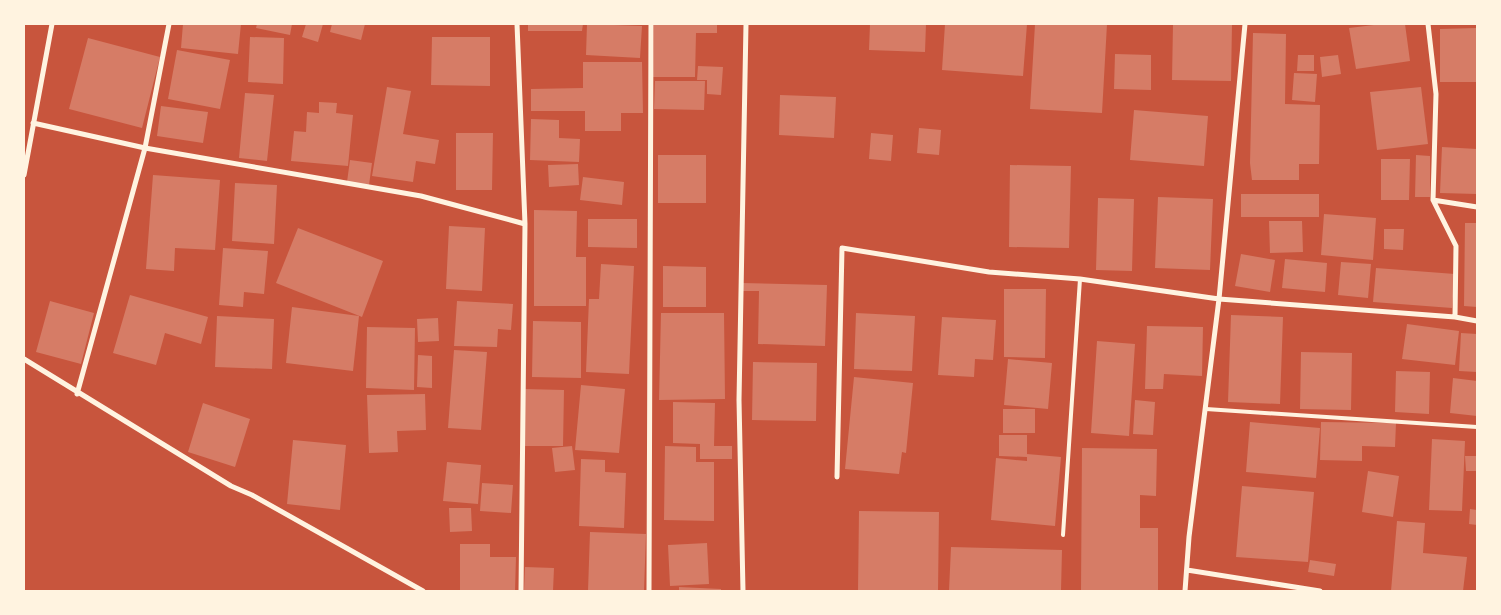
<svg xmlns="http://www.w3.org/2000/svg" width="1501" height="615" viewBox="0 0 1501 615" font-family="'Archivo Narrow',sans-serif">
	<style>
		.building { fill: #d67c66 }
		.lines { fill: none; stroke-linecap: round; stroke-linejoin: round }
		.service { stroke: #fff3e0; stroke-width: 4 }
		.minor { stroke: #fff3e0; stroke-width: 5 }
	</style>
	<rect width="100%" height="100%" fill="#c8553d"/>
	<path class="building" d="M183 24H241L238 54 181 48Z
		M257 24H292L290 35 256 28Z
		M306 24H323L318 42 302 37Z
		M332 24H365L361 40 330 32Z
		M528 24H583L582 31H528Z
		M587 24 642 26 640 58 586 55Z
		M654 24H717V33H696L695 77H653Z
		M870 24H926L925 52 869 50Z
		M945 24H1027L1023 76 942 70Z
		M1035 24H1107L1102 113 1030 109Z
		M1173 24H1232L1231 81 1172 80Z
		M1382 24H1405L1410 61 1356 69 1349 28Z
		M1477 28V82H1440V29Z
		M1253 33 1286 34 1285 104 1320 105 1319 164H1299V180H1252L1250 163Z
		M250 37 284 38 283 84 248 82Z
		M432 37H490V86L431 85Z
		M88 38 160 57 142 128 69 109Z
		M177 50 230 60 220 109 168 99Z
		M1115 54 1151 55V90L1114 89Z
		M1298 55H1314V71H1297Z
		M1338 55 1341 74 1322 77 1320 57Z
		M583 62H642L643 113H621V131H585V111H531V89L583 88Z
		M698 66 723 67 721 95 707 94V80H697Z
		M1294 73 1317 74 1315 102 1292 100Z
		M655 81H705L704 110 654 109Z
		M387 87 411 91 403 134 439 140 435 164 416 161 413 182 372 176Z
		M1421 87 1428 144 1377 150 1370 92Z
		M245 93 274 95 267 161 239 158Z
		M780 95 836 97 834 138 779 135Z
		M319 102 337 103 336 113 353 115 348 166 291 161 294 131 306 132 307 112 319 113Z
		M161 106 208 112 203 143 157 136Z
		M1134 110 1208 116 1204 166 1130 160Z
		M531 119 559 120V138L580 139 579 162 530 160Z
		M919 128 941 130 939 155 917 153Z
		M456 133H493L492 190H456Z
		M871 133 893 135 891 161 869 159Z
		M1442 147 1477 149V194L1440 193Z
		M658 155H706V203H658Z
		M1416 155 1430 156V197H1415Z
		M1381 159H1410L1409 200H1381Z
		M350 160 372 163 369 185 347 182Z
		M578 164 579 185 549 187 548 165Z
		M1010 165 1071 166 1069 248 1009 247Z
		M153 175 220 180 215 250 175 248 174 271 146 269Z
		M583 177 624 182 622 205 580 200Z
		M235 183 277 185 274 244 232 241Z
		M1241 194H1319V217H1241Z
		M1158 197 1213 199 1210 270 1155 268Z
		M1098 198 1134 199 1132 271 1096 270Z
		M534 210 577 211 576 257H586V306H534Z
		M1324 214 1376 218 1373 260 1321 255Z
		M588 219H637V248L588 247Z
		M1269 221H1302L1303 252 1270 253Z
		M1465 223H1477V307L1464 306Z
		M449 226 485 228 482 291 446 289Z
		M298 228 383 261 362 317 276 283Z
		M1384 229H1404L1403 250 1384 249Z
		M223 248 268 251 264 294 244 292 243 307 219 305Z
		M1241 254 1275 260 1270 292 1235 286Z
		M1285 259 1327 263 1325 292 1282 288Z
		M1341 262 1371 264 1368 298 1338 295Z
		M601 264 634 266 629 374 586 372 589 299H599Z
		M663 266 706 267V307H663Z
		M1376 268 1455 274 1452 308 1373 302Z
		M742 283 827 285 825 346 758 344 759 291H741Z
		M1004 289H1046L1045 358 1004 357Z
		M130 295 208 317 201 344 165 333 156 365 113 353Z
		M50 301 94 313 81 364 36 352Z
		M457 301 513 304 511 330 498 329 497 347 454 346Z
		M292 307 359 316 353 371 286 363Z
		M661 313H724L725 399 659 400Z
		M856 313 915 316 912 371 854 369Z
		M1231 315 1283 317 1280 404 1228 402Z
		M217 316 274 319 272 369 215 367Z
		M942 317 996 320 993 360 975 359 974 377 938 375Z
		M438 318 439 341 418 342 417 319Z
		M533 321 581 322V378L532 377Z
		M1407 324 1459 331 1455 365 1402 359Z
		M1147 326 1203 327 1202 376 1164 374 1163 389H1145Z
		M367 327 415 328 414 390 366 388Z
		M1461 333 1477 334V372L1459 371Z
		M1097 341 1135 344 1129 436 1091 433Z
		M454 350 487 352 481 430 448 428Z
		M1301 352 1352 353 1351 410 1300 409Z
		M418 355 432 356V388L417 387Z
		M1008 359 1052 363 1048 409 1004 405Z
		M753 362 817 363 816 421 752 420Z
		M1396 371 1430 372 1429 414 1395 412Z
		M854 377 913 383 906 453 902 452 899 474 845 469Z
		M1453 378 1477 381V416L1450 413Z
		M581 385 625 389 619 453 575 450Z
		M524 389 564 390 563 446H522Z
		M425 394 426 430 397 431 398 452 369 453 367 395Z
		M1135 400 1155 402 1153 435 1133 434Z
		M673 402 715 403 714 446H732V459H700V444L673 443Z
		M203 403 250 419 235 467 188 452Z
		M1003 409H1035V433H1003Z
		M1250 422 1320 428 1316 478 1246 472Z
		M1321 422 1396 423 1395 447 1362 446V461L1320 460Z
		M999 435H1027V454L1061 457 1055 526 991 520 996 458 1027 461V457L999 456Z
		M1432 439 1465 441 1462 511 1429 510Z
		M293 440 346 445 340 510 287 504Z
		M572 446 575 470 555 472 552 448Z
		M665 446 696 447V462H714V521L664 520Z
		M1082 448 1157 449 1156 496 1140 495V528H1158V591H1081Z
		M1465 456H1477V471H1466Z
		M581 459 605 460V472L626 473 624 528 579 526Z
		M447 462 481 465 478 504 443 501Z
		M1368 471 1399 476 1393 517 1362 512Z
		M482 483 513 485 511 513 480 511Z
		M1242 486 1314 492 1308 562 1236 557Z
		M449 508H471L472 531 450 532Z
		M1470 509 1477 510V525L1469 524Z
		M859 511 939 512 938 591H858Z
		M1397 521 1425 523 1423 553 1467 557 1463 591H1391Z
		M590 532 646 534 644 591H588Z
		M707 543 709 584 670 586 668 545Z
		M460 544H490V557H516L515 591H460Z
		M951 547 1062 550 1061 591H949Z
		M1310 560 1336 564 1334 576 1308 572Z
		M525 567 554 568 553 591H524Z
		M679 587 721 589V591H679Z"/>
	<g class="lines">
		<path class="service" d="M1206 409 1477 427
			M1063 535 1080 279"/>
		<path class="minor" d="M517 24 525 224 521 591
			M1428 24 1436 94 1433 200 1456 246 1455 317
			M33 123 145 148 421 196 525 224
			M24 175 52 24
			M1433 200 1477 207
			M24 359 231 486 252 495 423 591
			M77 394 145 148 169 24
			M837 477 842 248 989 272 1080 279 1219 299 1455 317 1477 321
			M1187 570 1320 591
			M649 591 651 24
			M743 591 739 400 746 24
			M1185 591 1189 537 1219 299 1245 24"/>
	</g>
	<rect width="1501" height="615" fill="none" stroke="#fff3e0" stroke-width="50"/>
</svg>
